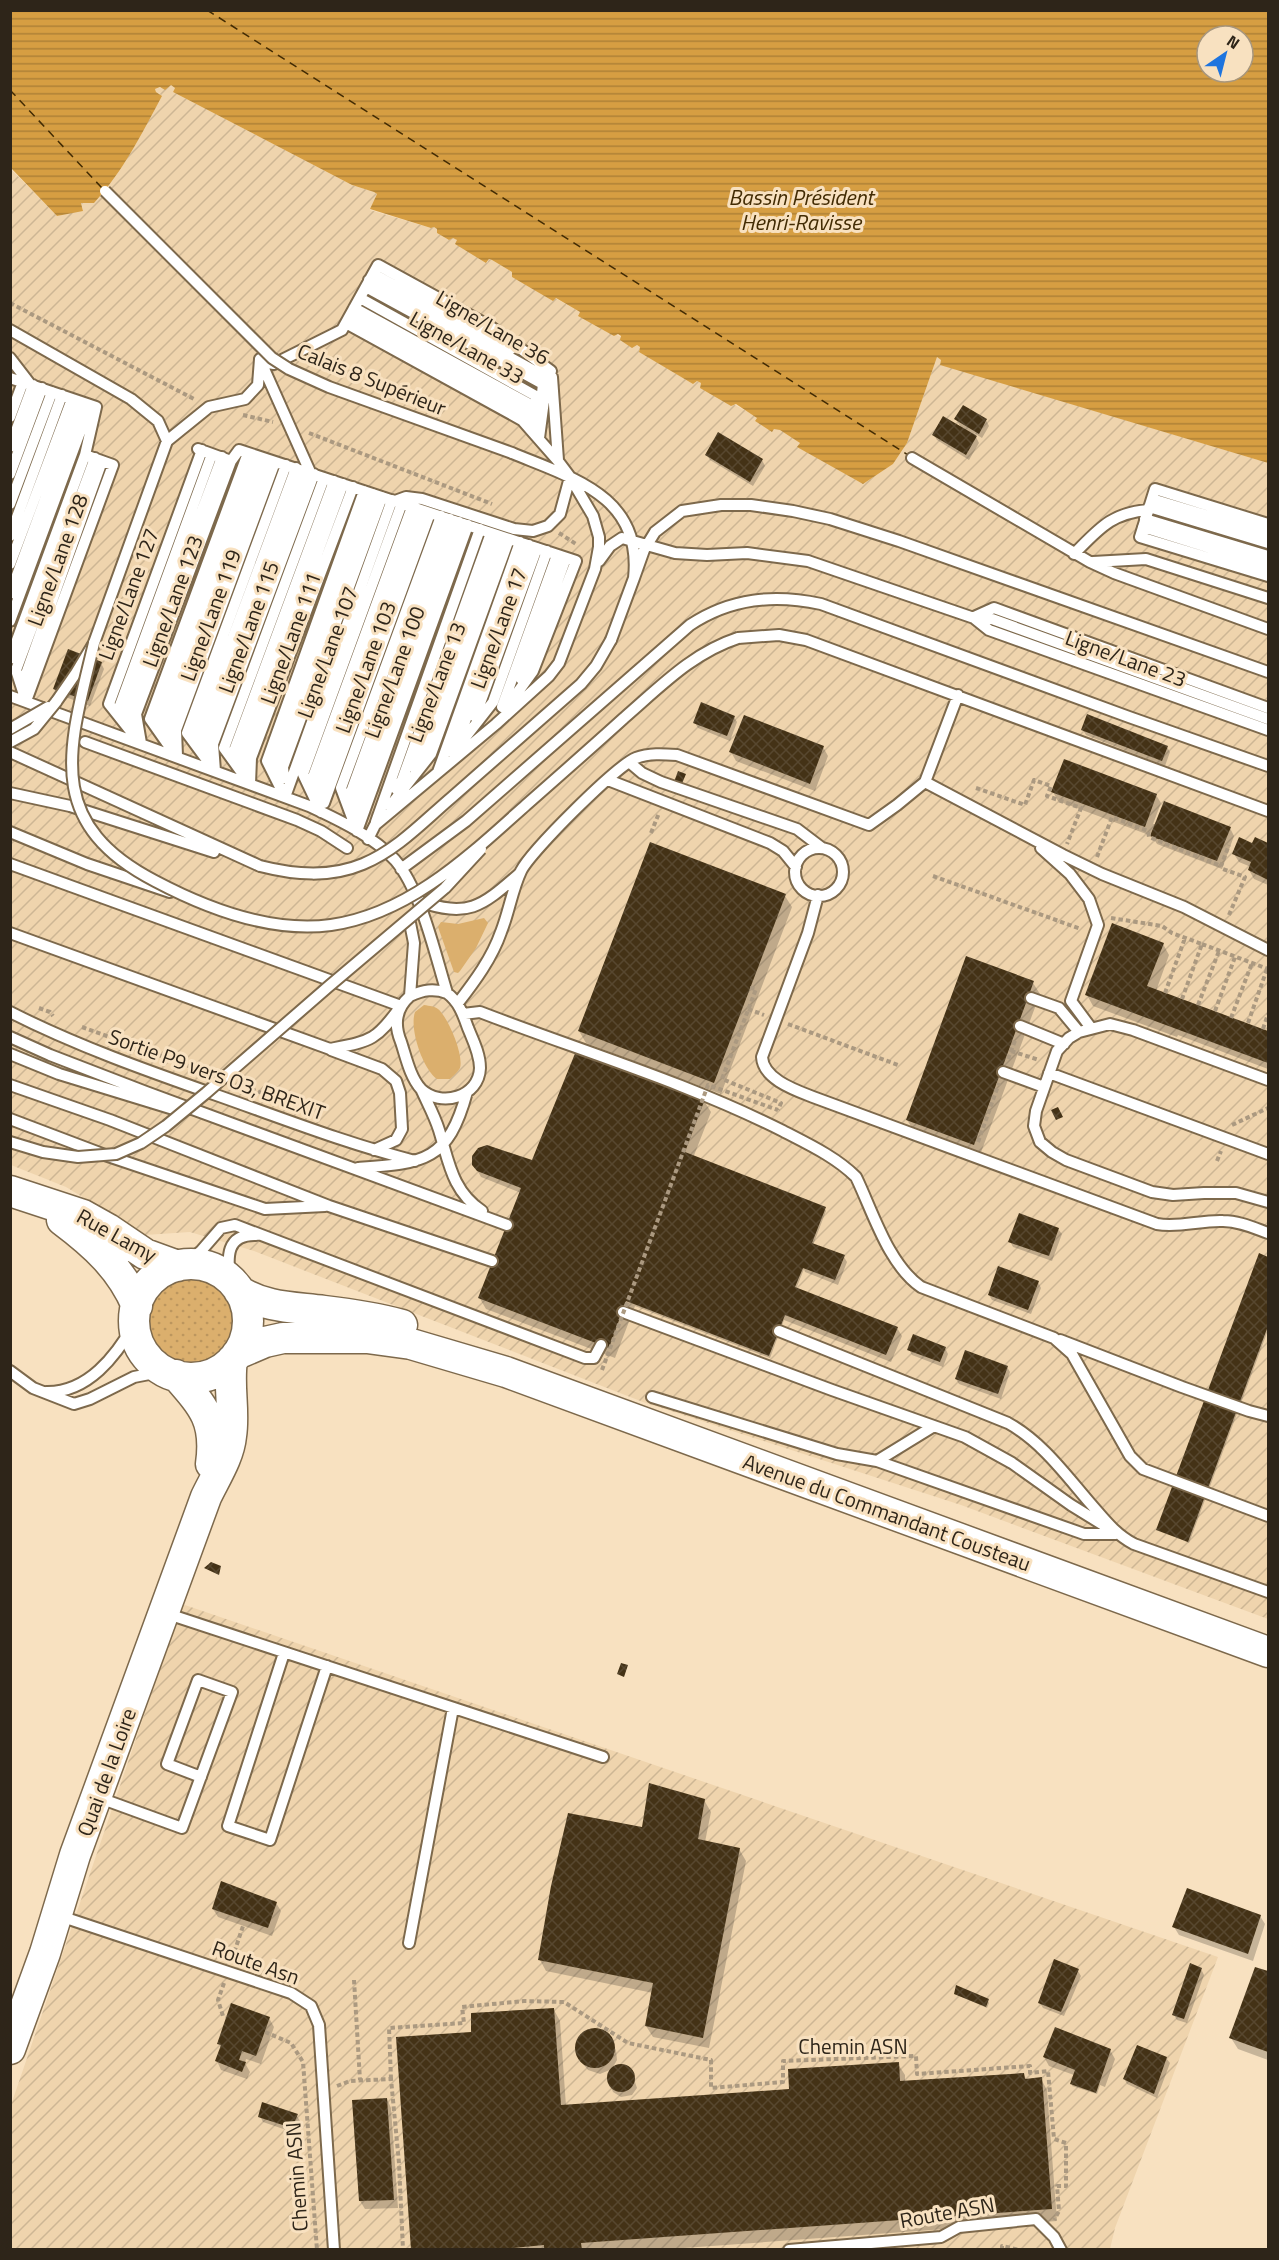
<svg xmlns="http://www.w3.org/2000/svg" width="1279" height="2260" viewBox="0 0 1279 2260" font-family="'Titillium Web',sans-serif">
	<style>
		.industrial { fill: url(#industrial-furrows) }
		.grass { fill: url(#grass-dots) }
		.garden { fill: #dbaf6d }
		.water { fill: url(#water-rules); fill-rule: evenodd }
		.shadow { fill: #0003 }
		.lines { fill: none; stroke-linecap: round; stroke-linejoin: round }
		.ferry { stroke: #422b03; stroke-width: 1.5; stroke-dasharray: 8 6; stroke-linecap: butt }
		.building { fill: url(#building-cross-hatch) }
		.lane-casing { stroke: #7d694c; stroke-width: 14 }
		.secondary-casing { stroke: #7d694c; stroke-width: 33 }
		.path { stroke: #ab9980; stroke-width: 4; stroke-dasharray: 4.5 3; stroke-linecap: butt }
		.lane { stroke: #fff; stroke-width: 10 }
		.secondary { stroke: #fff; stroke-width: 30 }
		.lane-bridge-casing { stroke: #7d694c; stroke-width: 14; stroke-linecap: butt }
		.path-bridge { stroke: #ab9980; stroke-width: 4; stroke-dasharray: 4.5 3; stroke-linecap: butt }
		.lane-bridge { stroke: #fff; stroke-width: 10 }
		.labels { text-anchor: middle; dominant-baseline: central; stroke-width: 6; stroke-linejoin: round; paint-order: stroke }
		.street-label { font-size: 21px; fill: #2e2519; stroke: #f8e1c0 }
		.water-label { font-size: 22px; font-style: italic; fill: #422b03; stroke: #f8e1c0 }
	</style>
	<defs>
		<pattern id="industrial-furrows" width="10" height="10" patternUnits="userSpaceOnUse" patternTransform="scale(1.5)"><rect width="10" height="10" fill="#efd4ad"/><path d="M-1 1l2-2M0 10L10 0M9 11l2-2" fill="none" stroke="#cdb694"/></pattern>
		<pattern id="grass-dots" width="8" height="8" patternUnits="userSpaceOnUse" patternTransform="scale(1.5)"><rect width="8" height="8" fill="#dbaf6d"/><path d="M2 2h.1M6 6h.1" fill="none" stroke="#bc965e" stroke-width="1.8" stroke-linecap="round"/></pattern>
		<pattern id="water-rules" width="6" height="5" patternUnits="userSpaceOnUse" patternTransform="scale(1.5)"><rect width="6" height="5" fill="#d69e42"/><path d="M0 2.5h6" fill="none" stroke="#ae8136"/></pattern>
		<pattern id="building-cross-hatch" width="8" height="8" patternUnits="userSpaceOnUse" patternTransform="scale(1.5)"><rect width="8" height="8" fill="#443216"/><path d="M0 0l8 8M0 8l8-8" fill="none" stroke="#57472f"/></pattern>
	</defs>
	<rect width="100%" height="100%" fill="#f8e1c0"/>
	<path class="industrial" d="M171 84 175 88 173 92 352 185 374 192 377 194 370 210 431 228 434 227 437 229V233L449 240 453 237 457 240 487 263 489 259 492 260 512 272V277L555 298 580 312 578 315 640 347 639 351 693 384 697 381 701 383 700 387 754 415 757 418 755 421 772 431 774 429H780L795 439 800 443 798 447 863 484 893 464 907 443 937 357 941 360 940 364 1268 463V1619L961 1505 643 1402 254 1251 190 1232 145 1235 66 1187 11 1165 10 168 57 216 83 210 81 202 161 95 156 92 155 89Z
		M182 1604 1218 1957 1115 2228 1110 2249 11 2250V2105Z"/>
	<path class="grass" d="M148 1320a43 43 0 1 1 86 0a43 43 0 1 1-86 0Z"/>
	<path class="garden" d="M484 918 488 923 476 948 460 971 458 973 454 972 438 927 441 922 458 924Z
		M424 1005C430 1006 434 1006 438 1009 448 1017 464 1055 460 1068 458 1072 454 1075 450 1079H437C423 1069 409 1029 415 1012Z"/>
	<path class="water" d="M11 11H1268V463L940 365 941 360 937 357 907 443 893 464 863 484 797 447 800 443 780 430 774 429 772 432 755 421 757 418 736 404 731 406 700 388 701 383 697 381 693 384 639 352 640 347 637 345 632 348 620 340 621 336 618 334 614 336 578 316 580 312 556 298 553 301 512 277V272L492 260 489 259 486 263 455 244 457 240 453 238 449 240 437 233V229L434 227 431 228 370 209 377 194 374 192 352 185 173 92 175 88 171 85 165 90 160 87 155 89 156 92 162 96C141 135 124 170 94 203H81L83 211 57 216 11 168ZM1207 36H1243V72H1207Z"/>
	<path class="shadow" d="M956 419 986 420 989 426 982 438 974 433 979 443 969 460 937 440 934 435 961 428Z
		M707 455 762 460 765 466 753 486 710 460Z
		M101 663 104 669 90 706 57 694 54 689Z
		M734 717 737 722 730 741 698 728 695 723Z
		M1083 730 1167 747 1170 752 1165 766 1086 735Z
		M823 747 828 756 815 791 736 761 731 752Z
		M1053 792 1156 795 1161 803 1153 824 1230 828 1234 836 1222 869 1157 844 1150 833 1149 835 1058 801Z
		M1256 839 1268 844V885L1254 879 1249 870 1251 867 1239 862 1234 854 1253 845Z
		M785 896 792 907 721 1094 586 1043 579 1031Z
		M1163 944 1169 955 1156 991 1268 1033V1069L1178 1035 1177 1037 1093 1006 1087 995Z
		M1033 983 1040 994 980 1155 914 1131 907 1120Z
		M704 1101 711 1112 693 1158 825 1209 826 1211 813 1245 844 1257 847 1262 838 1285 805 1272 804 1269 796 1289 897 1328 902 1336 891 1362 784 1320 770 1358 635 1306 615 1358 486 1309 479 1297 521 1193 481 1177 476 1168 533 1162Z
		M1058 1229 1062 1234 1052 1261 1013 1247 1010 1241Z
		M1260 1255 1268 1258V1330L1189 1543 1158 1529Z
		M1038 1282 1041 1288 1031 1314 992 1300 989 1295Z
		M945 1348 948 1354 943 1367 912 1355 909 1349Z
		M1007 1367 1010 1372 1001 1399 959 1384 956 1379Z
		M704 1800 711 1812 705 1842 739 1849 746 1861 709 2048 653 2037 646 2026 653 1993 546 1971 540 1960 643 1829Z
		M276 1903 281 1911 272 1936 218 1917 213 1909Z
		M1260 1916 1265 1924 1253 1961 1179 1935 1174 1927Z
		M1256 1968 1268 1973V2060L1238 2049 1231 2038Z
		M1201 1969 1204 1975 1187 2023 1177 2020 1174 2015Z
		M1078 1971 1081 1976 1064 2016 1043 2008 1040 2003Z
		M955 1994 988 2001 989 2003 987 2008Z
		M554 2010 560 2021 566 2106 791 2091 898 2064 905 2075V2083L1023 2074 1027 2080 1041 2079 1047 2090 1057 2221 656 2250H413L470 2034Z
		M269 2018 274 2027 261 2064 246 2059 245 2063 250 2072 247 2079 221 2070 217 2061 221 2048 219 2043Z
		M593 2030 605 2033 616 2050 617 2060 613 2067 624 2065 631 2070 637 2088 632 2095 621 2097 613 2092 607 2077 612 2069 600 2074 588 2070 580 2060 576 2047 579 2038 583 2033Z
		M1110 2050 1115 2059 1105 2087 1100 2085 1097 2094 1072 2086 1074 2075 1049 2066 1044 2057Z
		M1166 2058 1170 2063 1157 2098 1127 2084 1124 2078Z
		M387 2099 391 2108 398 2208 365 2209 360 2201 353 2101Z
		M260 2116H297L300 2121 295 2133 263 2122Z"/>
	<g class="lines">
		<path class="ferry" d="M207 10 908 455
			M10 90 102 188"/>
	</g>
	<path class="building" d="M963 405 987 419 979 434 954 419Z
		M943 416 977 436 966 455 932 435Z
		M718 432 763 459 750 482 705 455Z
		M68 649 102 662 88 701 53 689Z
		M701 702 735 716 727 736 693 723Z
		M1087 714 1168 746 1162 761 1081 730Z
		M744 715 824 746 810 784 729 752Z
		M1064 759 1157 794 1145 827 1051 792Z
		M678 771 686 774 681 786 674 782Z
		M1164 801 1231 827 1217 861 1150 836Z
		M1239 837 1252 843 1255 837 1268 843V880L1248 870 1251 862 1232 854Z
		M650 842 786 894 714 1083 578 1031Z
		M1112 923 1164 943 1147 986 1268 1031V1063L1085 995Z
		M966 956 1034 981 974 1145 906 1120Z
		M576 1051 705 1099 685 1152 826 1207 812 1243 845 1255 835 1280 803 1268 795 1287 898 1327 886 1355 785 1315 769 1356 626 1301 609 1348 478 1298 521 1188 477 1171 472 1165V1156L478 1148 487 1145 532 1160Z
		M1058 1107 1063 1117 1056 1120 1051 1110Z
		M1019 1213 1059 1228 1049 1256 1008 1242Z
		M1259 1253 1268 1257V1326L1188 1542 1156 1530Z
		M998 1266 1039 1281 1028 1310 988 1295Z
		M913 1334 946 1347 940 1362 907 1350Z
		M965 1350 1008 1366 998 1394 955 1379Z
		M211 1562 221 1566 219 1575 204 1568Z
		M621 1663 628 1665 624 1677 617 1674Z
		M649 1783 705 1799 698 1839 740 1848 703 2038 645 2026 653 1983 538 1960 551 1886 568 1813 642 1827Z
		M221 1881 277 1902 268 1928 212 1909Z
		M1187 1888 1261 1915 1248 1954 1172 1927Z
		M1054 1959 1079 1969 1061 2012 1038 2003Z
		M1190 1963 1202 1968 1184 2019 1172 2015Z
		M1255 1967 1268 1971V2052L1229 2038Z
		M956 1985 989 1999 986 2007 954 1994Z
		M231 2003 270 2017 256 2056 242 2051 239 2060 246 2062 242 2072 215 2061 221 2045 217 2044Z
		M554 2008 561 2105 789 2089 788 2069 899 2062 900 2081 1024 2073 1025 2079 1042 2077 1052 2209 581 2243 582 2250H544V2245L491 2250H411L396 2037 471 2032V2013Z
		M1055 2027 1111 2049 1096 2093 1070 2084 1075 2070 1043 2057Z
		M575 2048a20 20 0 1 1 40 0a20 20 0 1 1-40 0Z
		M1137 2045 1167 2057 1154 2094 1123 2079Z
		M607 2078a14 14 0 1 1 28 0a14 14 0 1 1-28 0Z
		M387 2098 394 2200 359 2201 352 2100Z
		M262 2102 298 2114 292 2128 258 2117Z"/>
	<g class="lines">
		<defs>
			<path id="lane" d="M373 274 511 349
				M369 280 547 378 539 438
				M366 287 543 384 542 393
				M360 298 536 396 537 417
				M354 308 531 405 533 414
				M350 316 526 413 532 424
				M346 323 522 420 558 461 570 477 593 516 599 537V547L595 569 559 663 549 676 496 724 375 825 368 839
				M10 330 131 399 158 421 167 441
				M10 358 30 384
				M260 359 268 363 274 364 342 330 378 265 491 327 551 371
				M261 362 311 474
				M552 377 558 460
				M10 378 96 407 85 455 113 465 26 701
				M10 417 23 382
				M10 447 33 385
				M198 449 231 461 239 450 576 561 533 671 507 707
				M512 453C572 478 643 496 634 578L611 640
				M912 458 1090 562 1114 573 1268 629
				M10 474 42 388
				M1152 499 1268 534
				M395 501 406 497 422 499 514 529 533 531 548 526 560 514 570 477
				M10 504 52 392
				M1149 507 1268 543
				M1145 519 1268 556
				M1268 524 1155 489 1140 537 1268 576
				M1143 527 1268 566
				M10 536 62 395
				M1074 554C1099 529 1111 513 1148 510
				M599 561 610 546 622 538 675 553 707 555 747 553 808 561 974 618 992 619 1268 719
				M1093 562 1146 559 1268 598
				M10 564 72 399
				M634 578 644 550 655 532 682 511 721 505H751L793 511 830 519 899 541 1268 672
				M10 594 81 402
				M974 617 994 608 1268 708
				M974 618 989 630 1268 730
				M10 621 90 405
				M738 638 779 635 806 640 1268 811
				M10 659 85 455
				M521 679 566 558
				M26 689V674L102 461
				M10 696 309 806C339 820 373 836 395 860 421 890 435 954 447 993 459 1002 463 1014 468 1028 473 1040 480 1054 480 1068 479 1097 441 1108 421 1089 410 1077 406 1057 401 1042 394 1025 395 1009 410 996L414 943 410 923
				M26 701 16 670 95 458
				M56 702 76 673 94 643 167 441 209 407 245 399 258 385 260 359
				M502 707 557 555
				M475 717 537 548
				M125 718 119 708 212 454
				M132 721 127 711 222 457
				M164 733 158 723 257 456
				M170 736 167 726 266 459
				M85 742 297 820 321 831 347 848
				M140 743 109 704 202 450
				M141 743 136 714 231 461
				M454 743 463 727 529 545
				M202 747 196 737 296 468
				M208 751 205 741 305 471
				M10 752 260 866
				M453 753 493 702 547 551
				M176 756 150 719 248 453
				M177 756 176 730 275 462
				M239 762 234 751 334 481
				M629 762 642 773 661 782 797 829 822 848
				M246 766 243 754 343 484
				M415 769 500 536
				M215 771 187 733 286 465
				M215 771 213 744 314 474
				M438 772 520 542
				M279 776 275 764 373 494
				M284 778 283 767 382 497
				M608 780 770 843 783 851 796 867
				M925 782 1063 855 1102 874 1184 907 1268 950
				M250 784 224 748 324 478
				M250 784 251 758 353 487
				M396 789 402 780 491 533
				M316 791 313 777 412 507
				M10 793 70 806 214 852
				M321 796 322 781 421 510
				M285 797 267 761 364 491
				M285 797 392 500
				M324 803 430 513
				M390 806 431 754 509 539
				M353 807 351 792 450 519
				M321 812 303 774 402 503
				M358 813 360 795 459 522
				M376 822 480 529
				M357 831 341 788 441 516
				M357 831 468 525
				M10 832 87 864 170 892
				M1041 848 1070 874 1089 899 1098 925 1071 1001 1091 1028
				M795 872a24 24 0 1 1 48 0a24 24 0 1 1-48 0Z
				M10 864 401 1006C376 1041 371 1041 330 1049L10 933
				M401 869 466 821 690 625C731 598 774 594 821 604L1129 717 1268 766
				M818 895 808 933 762 1057C763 1079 795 1090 813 1097L1157 1224C1179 1228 1201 1220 1223 1221 1239 1221 1254 1228 1268 1233
				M418 901C469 918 481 907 519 874
				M410 996C423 990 434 988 447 993
				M1031 998 1059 1008 1079 1032
				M458 1003C475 981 492 958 501 932 509 912 512 890 521 871 531 851 616 766 636 758 649 753 663 754 677 755L869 825 897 805 925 782 958 695
				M10 1012C77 1046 148 1071 219 1096 284 1119 348 1144 415 1161
				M463 1014 480 1012C581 1051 686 1082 783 1131 808 1144 836 1157 856 1177 873 1212 888 1264 921 1287L1054 1338 1072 1354 1130 1456 1143 1469 1268 1516
				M1020 1026 1064 1044
				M10 1037 50 1055 146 1092 507 1225
				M331 1050 382 1069 396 1081 400 1093 402 1129 396 1140 374 1150
				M10 1054 59 1074 183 1112
				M1003 1072 1044 1087
				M1049 1073 1268 1154
				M1268 1080 1133 1030 1110 1024 1079 1032 1069 1038 1057 1051 1036 1111 1034 1126 1040 1142 1052 1152 1066 1160 1152 1192 1173 1195 1204 1193H1236L1268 1202
				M10 1085 110 1120 329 1206 492 1261
				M422 1091C428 1104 435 1117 439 1130 449 1162 452 1191 482 1211
				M10 1119 105 1155 265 1209 325 1206
				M358 1168C424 1163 448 1162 467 1092
				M185 1265 201 1251 221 1228 235 1225 585 1358H594L601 1345
				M230 1280C227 1257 226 1234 256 1235
				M623 1312 832 1390 965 1437 1012 1463 1071 1505 1105 1526
				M779 1331 1008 1423C1042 1442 1065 1474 1090 1503 1104 1519 1115 1534 1134 1544L1268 1592
				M1060 1340 1182 1387 1249 1411 1268 1416
				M10 1371 33 1388 74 1404 90 1399 134 1377 165 1371
				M46 1392C88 1393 116 1356 135 1323
				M652 1397 837 1454 877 1461 1084 1534H1116
				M877 1461 934 1426
				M165 1613 603 1757
				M284 1653 228 1826 270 1840 327 1666
				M97 1797 182 1828 232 1692 198 1680 167 1764 201 1777
				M57 1915 291 1993 311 2006 319 2025 334 2250
				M409 1943 453 1708
				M789 2250 941 2237 959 2227 1036 2219 1054 2237 1061 2250"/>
			<path id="secondary" d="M10 1191 83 1215 108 1229 145 1254 178 1266
				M62 1220C94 1244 121 1268 137 1306
				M134 1321a57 57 0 1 1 114 0a57 57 0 1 1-114 0Z
				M239 1291C266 1308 293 1307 324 1311 350 1314 377 1318 402 1325
				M237 1354 265 1342 283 1338H367L411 1344 506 1372 1268 1652
				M176 1375C204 1407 217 1421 211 1464
				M10 2049 45 1953 75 1855 206 1497C215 1478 229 1457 231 1436 235 1411 228 1386 232 1360"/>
		</defs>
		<use href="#lane" class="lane-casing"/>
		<use href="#secondary" class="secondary-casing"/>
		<path class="path" d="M10 303 196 400
			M243 415 273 422
			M309 433 492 504
			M559 533 576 544
			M976 788 1025 805 1034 780 1051 786 1047 796 1081 808 1067 844
			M651 833 659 813
			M1097 857 1112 817 1148 831 1149 837 1221 866
			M933 876 1081 929
			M1229 915 1245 877 1223 869 1221 866 1229 845
			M1111 918 1162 926 1172 933 1202 944 1182 999
			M1202 944 1268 969
			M750 988 756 989 722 1079 781 1103 778 1110
			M1165 993 1185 938
			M1198 1005 1219 951
			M39 1008 50 1012 53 1016
			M748 1009 764 1015
			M1215 1011 1235 957
			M1231 1018 1252 963
			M1248 1023 1267 969
			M788 1024 898 1065
			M82 1027 208 1073
			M1263 1029 1268 1014
			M1011 1051 1039 1060
			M1008 1059 1016 1038
			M237 1084 281 1100
			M1232 1125 1268 1108
			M978 1142 999 1083
			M1217 1161 1221 1151
			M232 1959 243 1926
			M354 1980 360 2080
			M224 1983 218 2000 223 2016 226 2017
			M265 2032 291 2043 303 2062 317 2250
			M391 2079 389 2028 464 2023 462 2007 524 2001 564 2002 628 2043 711 2060V2088L783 2082V2061L916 2056 917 2074 1030 2066V2073L1048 2071 1054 2139 1066 2143V2186H1057L1059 2211 1054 2220
			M337 2086 350 2081 391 2079 399 2163 403 2250
			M1002 2250V2246L1020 2250"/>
		<use href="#lane" class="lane"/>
		<use href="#secondary" class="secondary"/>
		<defs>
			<path id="lane-bridge" d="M105 191 272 358 289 369 329 387 512 453
				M94 643C70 745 41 822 155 881 206 908 272 933 331 925 409 914 470 855 526 805 559 776 592 747 624 718 660 687 692 653 738 638
				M10 729 48 707
				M10 742 34 729 56 702
				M260 866C295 875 330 878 363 864 397 850 424 821 451 798 494 760 538 722 581 684L596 666 611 640
				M10 1142 43 1152 78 1157 116 1154 141 1143 166 1126 206 1093 328 987 445 888 481 849"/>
		</defs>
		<use href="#lane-bridge" class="lane-bridge-casing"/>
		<path class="path-bridge" d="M602 1370 708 1085 778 1110"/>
		<use href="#lane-bridge" class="lane-bridge"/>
	</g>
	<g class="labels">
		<g class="street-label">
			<text transform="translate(493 327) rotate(30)">Ligne/Lane 36</text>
			<text transform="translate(467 347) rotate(29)">Ligne/Lane 33</text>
			<text transform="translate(372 379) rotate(22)">Calais 8 Supérieur</text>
			<text transform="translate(57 560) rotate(-70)">Ligne/Lane 128</text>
			<text transform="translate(128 594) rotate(-70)">Ligne/Lane 127</text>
			<text transform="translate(172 601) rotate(-70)">Ligne/Lane 123</text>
			<text transform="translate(210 615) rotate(-70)">Ligne/Lane 119</text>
			<text transform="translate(248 627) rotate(-70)">Ligne/Lane 115</text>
			<text transform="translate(498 628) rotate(-70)">Ligne/Lane 17</text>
			<text transform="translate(290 638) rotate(-70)">Ligne/Lane 111</text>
			<text transform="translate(327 652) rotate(-70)">Ligne/Lane 107</text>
			<text transform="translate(1126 658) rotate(20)">Ligne/Lane 23</text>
			<text transform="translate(365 667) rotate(-70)">Ligne/Lane 103</text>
			<text transform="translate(394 672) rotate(-70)">Ligne/Lane 100</text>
			<text transform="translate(436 682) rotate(-69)">Ligne/Lane 13</text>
			<text transform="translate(217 1074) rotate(20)">Sortie P9 vers O3, BREXIT</text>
			<text transform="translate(117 1235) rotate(29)">Rue Lamy</text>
			<text transform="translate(887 1512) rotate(20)">Avenue du Commandant Cousteau</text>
			<text transform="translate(106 1772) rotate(-70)">Quai de la Loire</text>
			<text transform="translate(256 1962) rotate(20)">Route Asn</text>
			<text x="853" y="2046">Chemin ASN</text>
			<text transform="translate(296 2177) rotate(-94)">Chemin ASN</text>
			<text transform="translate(947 2212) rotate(-10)">Route ASN</text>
		</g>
		<g class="water-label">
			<text x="801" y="197">Bassin Président<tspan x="801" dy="25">Henri-Ravisse</tspan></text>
		</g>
	</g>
	<rect width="1279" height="2260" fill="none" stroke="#2e2519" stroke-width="24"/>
	<g transform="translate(1225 54) rotate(35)"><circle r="28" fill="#f8e1c0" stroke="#a7967d" stroke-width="1.5"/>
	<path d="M0-4.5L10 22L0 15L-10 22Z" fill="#1e74de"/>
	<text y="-9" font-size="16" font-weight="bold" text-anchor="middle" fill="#2e2519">N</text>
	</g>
</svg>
